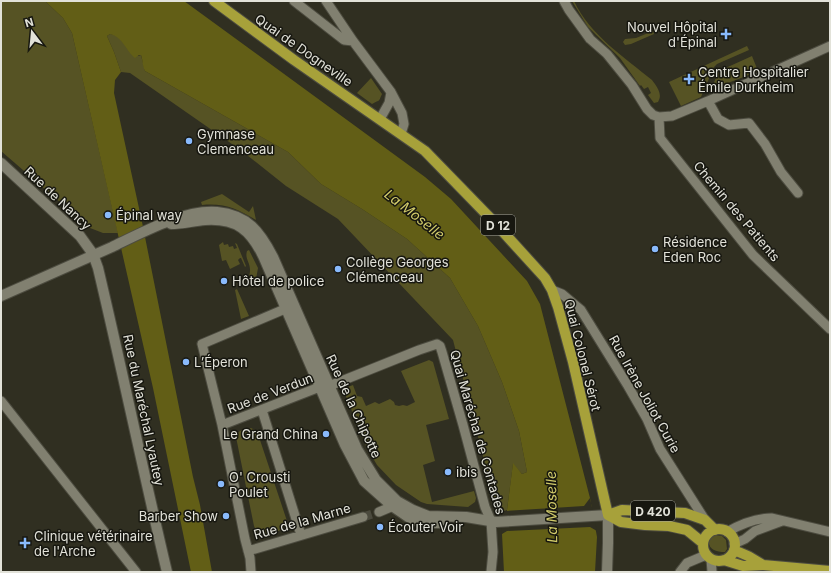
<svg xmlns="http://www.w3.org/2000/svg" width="831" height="573" viewBox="0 0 831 573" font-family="Inter,sans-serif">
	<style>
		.green { fill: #565324 }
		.water { fill: #625e16 }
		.pier { fill: #302f21 }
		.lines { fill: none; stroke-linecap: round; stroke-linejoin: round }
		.minor-tunnel { stroke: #4b4a3d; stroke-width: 9; stroke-dasharray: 9 4.5; stroke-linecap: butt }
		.minor-casing { stroke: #4d4c40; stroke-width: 11 }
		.tertiary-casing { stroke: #4d4c40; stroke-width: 12 }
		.secondary-casing { stroke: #4d4c40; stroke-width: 12 }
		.primary-casing { stroke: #4d4c40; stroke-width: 12 }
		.minor { stroke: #818070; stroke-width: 9 }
		.tertiary { stroke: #818070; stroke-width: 10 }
		.secondary { stroke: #818070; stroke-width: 10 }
		.primary { stroke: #a7a13a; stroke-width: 10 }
		.poi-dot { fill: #89bafc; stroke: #171710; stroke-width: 1.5 }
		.labels { text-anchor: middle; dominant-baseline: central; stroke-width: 3; stroke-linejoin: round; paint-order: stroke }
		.shield { fill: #171710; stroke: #a5a59d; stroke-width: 1 }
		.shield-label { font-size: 12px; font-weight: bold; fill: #e2e2d9 }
		.poi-label { font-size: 13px; fill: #e2e2d9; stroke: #171710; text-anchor: start }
		.street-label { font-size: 13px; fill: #e2e2d9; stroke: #171710 }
		.water-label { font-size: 14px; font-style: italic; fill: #d1cb6a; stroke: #171710 }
	</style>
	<rect width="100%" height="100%" fill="#302f21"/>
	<path class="green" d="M1 1H45L63 18 72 33 118 233H103L90 228 1 151Z
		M572 1H574C590 35 624 57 652 80 657 87 663 94 658 102L654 103 648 95 651 93 648 87 644 89 641 85 640 86 620 58 588 27Z
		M653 31 654 34 631 44 625 45 623 42 625 39 636 38Z
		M110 34 116 35 138 56 141 55 145 71 288 152 321 184 362 209 407 239 450 278 478 326 502 382 519 431 527 472 522 474 513 464 507 510 504 511 496 506 453 340 338 219 286 186 242 151 130 73 121 72 114 52 107 36Z
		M747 46 749 50 717 64 714 67 701 97 681 106 669 82Z
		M752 56 758 71C742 78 727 83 711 89L719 71Z
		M371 78 382 94C378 103 381 99 372 104L357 93Z
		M222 194 249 212 253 206 256 220C237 209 225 203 202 205L201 202Z
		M223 242 224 245 228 244 229 247 233 246 234 249 237 248 235 243 237 244 246 266 245 267 241 258H240L238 260 240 264 230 269 226 260 222 261 219 245Z
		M249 250 258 268 256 279H254L249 276C253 264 244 260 247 251Z
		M237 289 249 316 241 319 235 290Z
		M429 360 433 362 449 419 426 425 435 461 423 465 432 502 474 491 476 498 475 502 468 507 427 504 421 502 396 485 377 465 367 448 343 389 353 385 357 396 362 397 366 406 375 402 379 404 390 399 394 402 395 405 399 406 403 405 407 406 415 402 401 371Z
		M245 428H251L257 431 287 521C284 533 267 536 257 533L254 526 236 437 237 433Z
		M715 535 722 536 726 540 727 549 725 552C715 552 707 549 709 538Z"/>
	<path class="water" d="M45 1H184L425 177 451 199 527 281 540 304 590 498 597 537 595 572H504L502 534 507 510 513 463 522 474 527 472 519 431 502 382 478 326 450 278 407 239 362 209 321 184 288 152 145 71C142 65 143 60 141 55H139L135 58C126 51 123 37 110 34L107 36 114 52 121 72 115 80 114 93 142 222 193 477 200 505 212 572H191L153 388 72 33 63 18Z"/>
	<path class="pier" d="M590 498 597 531 590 527 507 531 502 534 501 529 505 511 584 506Z"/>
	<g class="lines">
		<path class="minor-tunnel" d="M363 517 379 512"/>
		<defs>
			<path id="minor" d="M294 1 344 40 353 41
				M326 1 353 41 391 92 402 113 404 124 401 134
				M564 1 569 10 590 39 607 54 632 85 647 109 653 115 659 117 672 116 708 101 830 46
				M708 101 718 119 729 125 749 123 765 144 781 172 798 193
				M659 117 660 138 753 255 830 329
				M380 119 389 103 391 92
				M552 290 562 294 581 310 628 386 647 419 660 449 705 520
				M1 401 136 572
				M262 410 301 535
				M222 425 317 388 334 384 419 350 437 344 440 346 442 352 463 425 485 507 491 521 493 552 491 572
				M379 512 398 504
				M727 532C741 524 757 518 772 518L830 532
				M734 544 745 539 755 531 782 521
				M248 551 363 517
				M711 559 712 572
				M251 572 250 558 245 539 222 425 202 344 292 306
				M680 572 687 563 706 555"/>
			<path id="tertiary" d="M93 254 98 268C122 369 143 471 167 572
				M607 572 608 543V515"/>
			<path id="secondary" d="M1 163 80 236 93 254
				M171 224C182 224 193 221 205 220 237 218 251 230 264 258L345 445 364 481 392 506 408 517 416 521 425 523H440
				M1 296C38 280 75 263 112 247 141 233 185 209 217 212 248 215 260 232 273 257L357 449 376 480 397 501 413 510 428 516 466 517 496 522 608 515"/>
			<path id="primary" d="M214 1 294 60 425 151 495 223 545 278 552 290 558 307 573 362 608 515
				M608 515 622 510 685 513 705 520 715 530
				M608 515 621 522 645 525 669 526 687 530 703 543
				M703 545a16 16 0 1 1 32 0a16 16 0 1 1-32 0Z
				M734 550 748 556 763 565
				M724 560 743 566 763 565 830 571"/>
		</defs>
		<use href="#minor" class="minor-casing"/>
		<use href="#tertiary" class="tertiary-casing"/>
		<use href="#secondary" class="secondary-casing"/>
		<use href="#primary" class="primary-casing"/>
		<use href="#minor" class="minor"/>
		<use href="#tertiary" class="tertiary"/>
		<use href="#secondary" class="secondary"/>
		<use href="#primary" class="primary"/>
	</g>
	<g class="poi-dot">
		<path d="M724 28h4v4h4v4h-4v4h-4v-4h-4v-4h4z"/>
		<path d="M687 73h4v4h4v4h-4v4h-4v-4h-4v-4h4z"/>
		<circle cx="189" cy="141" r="4"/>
		<circle cx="108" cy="215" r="4"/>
		<circle cx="655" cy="249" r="4"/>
		<circle cx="338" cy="269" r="4"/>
		<circle cx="224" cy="281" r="4"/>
		<circle cx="186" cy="362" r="4"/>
		<circle cx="326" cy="434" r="4"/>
		<circle cx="448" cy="472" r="4"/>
		<circle cx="221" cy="484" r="4"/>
		<circle cx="226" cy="516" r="4"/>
		<circle cx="380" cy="527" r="4"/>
		<path d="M23 537h4v4h4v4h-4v4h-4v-4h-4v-4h4z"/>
	</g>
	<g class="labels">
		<g class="shield">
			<rect x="481" y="215" width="34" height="20" rx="3"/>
			<rect x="631" y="501" width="44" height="20" rx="3"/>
		</g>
		<g class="shield-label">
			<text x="498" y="225">D 12</text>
			<text x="653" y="511">D 420</text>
		</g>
		<g class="poi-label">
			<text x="717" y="27" text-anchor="end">Nouvel Hôpital<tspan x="717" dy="15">d'Épinal</tspan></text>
			<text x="698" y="72">Centre Hospitalier<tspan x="698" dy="15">Émile Durkheim</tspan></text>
			<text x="197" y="134">Gymnase<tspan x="197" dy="15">Clemenceau</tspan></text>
			<text x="116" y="215">Épinal way</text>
			<text x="663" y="242">Résidence<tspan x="663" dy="15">Eden Roc</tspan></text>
			<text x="346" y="262">Collège Georges<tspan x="346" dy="15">Clémenceau</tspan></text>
			<text x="232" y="281">Hôtel de police</text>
			<text x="194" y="362">L’Éperon</text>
			<text x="318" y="434" text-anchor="end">Le Grand China</text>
			<text x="456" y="472">ibis</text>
			<text x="229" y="477">O' Crousti<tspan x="229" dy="15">Poulet</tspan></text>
			<text x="218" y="516" text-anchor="end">Barber Show</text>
			<text x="388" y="527">Écouter Voir</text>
			<text x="34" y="536">Clinique vétérinaire<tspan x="34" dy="15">de l'Arche</tspan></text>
		</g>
		<g class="street-label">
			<text transform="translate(304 50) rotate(35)">Quai de Dogneville</text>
			<text transform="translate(58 198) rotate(43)">Rue de Nancy</text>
			<text transform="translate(737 211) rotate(50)">Chemin des Patients</text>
			<text transform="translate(583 355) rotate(76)">Quai Colonel Sérot</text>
			<text transform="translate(270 393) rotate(-21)">Rue de Verdun</text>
			<text transform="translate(645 394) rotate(61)">Rue Irène Joliot Curie</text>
			<text transform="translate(354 406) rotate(65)">Rue de la Chipotte</text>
			<text transform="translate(144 410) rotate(78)">Rue du Maréchal Lyautey</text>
			<text transform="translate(478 432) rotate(74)">Quai Maréchal de Contades</text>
			<text transform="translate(302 521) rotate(-16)">Rue de la Marne</text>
		</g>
		<g class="water-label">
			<text transform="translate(415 214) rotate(38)">La Moselle</text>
			<text transform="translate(551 507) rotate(-91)">La Moselle</text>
		</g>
	</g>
	<rect width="831" height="573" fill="none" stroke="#e2e2d9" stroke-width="4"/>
	<g transform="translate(32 32) rotate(344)" stroke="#171710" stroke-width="3" paint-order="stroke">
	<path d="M0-3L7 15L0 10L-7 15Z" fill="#e2e2d9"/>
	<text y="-6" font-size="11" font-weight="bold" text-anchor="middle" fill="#e2e2d9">N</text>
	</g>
</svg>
